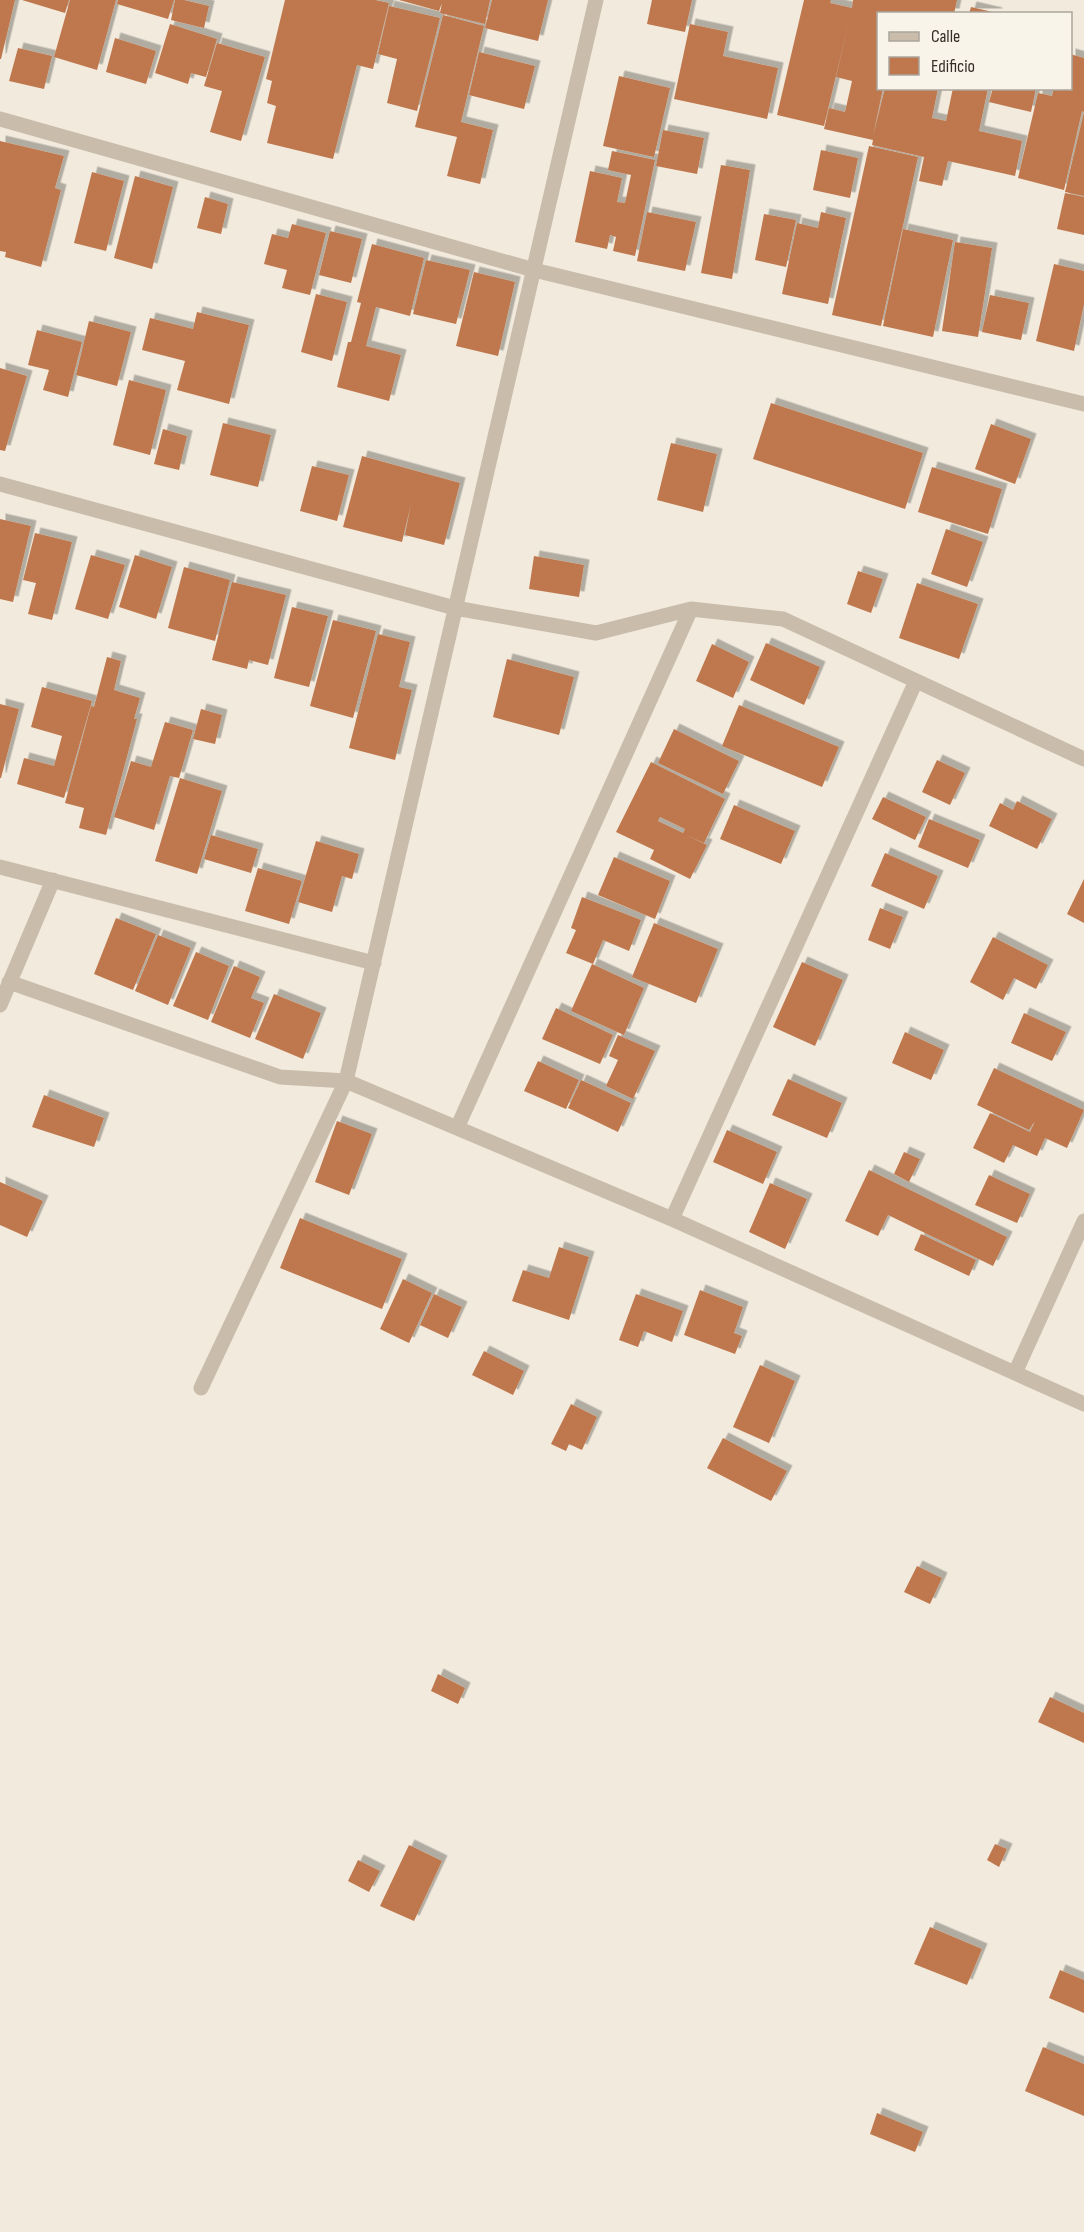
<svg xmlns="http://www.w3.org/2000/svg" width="1084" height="2232" viewBox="0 0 1084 2232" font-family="'Sofia Sans Condensed',sans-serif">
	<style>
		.building { fill: #bf784d; fill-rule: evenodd; filter: url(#shadow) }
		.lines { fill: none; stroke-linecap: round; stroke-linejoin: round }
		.street { stroke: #c9bcaa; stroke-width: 15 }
	</style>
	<defs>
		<filter id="shadow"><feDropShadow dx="5.5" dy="-5.5" stdDeviation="0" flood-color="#0004"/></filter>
	</defs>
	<rect width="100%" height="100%" fill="#f1eadd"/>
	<path class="building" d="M0 0H15L1 59H0Z
		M22 0H69L65 13Z
		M70 0H116L97 70 54 57Z
		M118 0H174L168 19 117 4Z
		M175 0H184L209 6 204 28 171 20Z
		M285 0H375L389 3 373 69 357 65 333 159 267 143 276 106 267 103 272 81 266 79Z
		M399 0H490L485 24 440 13 442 3 439 11Z
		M492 0H548L538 41 485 28Z
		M652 0H692L685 32 647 24Z
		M804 0H831L830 3 852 8 853 0H957L954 14H878V88H883L873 136 885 88H938L932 118 946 121 953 88H988L979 131 1022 141 1015 176 948 161 942 186 919 181 924 157 872 145 873 140 824 129 829 108 845 112 852 81 836 77 849 21 824 126 777 115Z
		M389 6 440 18 417 111 387 103 397 59 378 54Z
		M971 7 997 13V14H969Z
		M443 15 484 26 461 122 493 130 480 184 447 176 457 137 415 127Z
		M170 24 217 39 206 77 191 73 188 84 155 73Z
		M690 24 728 32 723 56 778 68 767 119 674 99Z
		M115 38 156 51 146 84 106 72Z
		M217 43 265 57 241 141 210 132 222 91 204 86Z
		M18 48 52 56 44 89 9 81Z
		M479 52 535 66 524 109 469 95Z
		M1070 54 1084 58V196L1065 192 1084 112 1082 111 1064 190 1018 178 1038 93 1052 96 1054 88H1070Z
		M619 76 670 88 654 157 603 146Z
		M993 88H1036L1031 112 989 102Z
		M663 130 704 138 697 174 656 166Z
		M0 141 64 156 55 188 61 190 41 267 5 257 6 252 0 251Z
		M869 146 918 157 881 326 832 315Z
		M821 150 858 158 850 198 813 190Z
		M612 151 655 160 635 256 613 251 616 237 610 235 607 249 575 242 590 171 622 178 617 202 625 203 631 175 608 170Z
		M721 165 750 170 732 279 701 273Z
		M92 172 124 181 106 251 74 243Z
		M135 176 173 187 152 269 114 258Z
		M1065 193 1084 197V235L1057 229Z
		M205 197 228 204 221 234 197 228Z
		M647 212 696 222 685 271 637 261Z
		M821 212 846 218 828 304 782 294 797 223 818 228Z
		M764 214 796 220 786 267 755 260Z
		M292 224 326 233 310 295 282 288 287 270 264 264 272 234 288 238Z
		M903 229 953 240 933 337 883 326Z
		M330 231 362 239 351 283 319 275Z
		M955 242 992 248 978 337 942 331Z
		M372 244 424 258 410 316 376 307 366 346 401 355 389 401 337 387 348 342H351L361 303 357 302Z
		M426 260 470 270 456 324 413 314Z
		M1054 264 1084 271V304L1074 351 1036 341Z
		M474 272 515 282 498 356 456 346Z
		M316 294 347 302 332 361 301 352Z
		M990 295 1029 303 1021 340 982 332Z
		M197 312 249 325 229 404 177 390 185 361 142 350 150 318 193 329Z
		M89 321 131 332 117 386 76 375Z
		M37 330 82 342 68 397 43 390 49 370 28 365Z
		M0 368 27 376 5 451 0 450Z
		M129 380 166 390 150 455 113 445Z
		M771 403 923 453 905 509 753 459Z
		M223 423 271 435 258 487 210 475Z
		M991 424 1031 439 1015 484 975 469Z
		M163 429 187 436 179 470 154 464Z
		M671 443 717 454 703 512 657 500Z
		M362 456 460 483 444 545 405 535 411 504 402 542 343 527Z
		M312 466 349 475 337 521 300 511Z
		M932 467 1002 489 988 534 918 512Z
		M0 519 31 526 13 602 0 599Z
		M946 529 983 542 967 587 931 574Z
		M35 533 72 542 52 620 28 614 36 583 23 580Z
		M91 555 125 565 108 619 75 609Z
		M135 555 172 567 156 619 119 607Z
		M534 556 584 565 579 597 529 589Z
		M184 567 230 580 215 641 168 628Z
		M858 571 883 579 871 613 847 604Z
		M232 582 286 595 268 665 249 660 247 669 212 660Z
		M917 583 978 604 959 659 899 638Z
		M292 607 328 616 309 687 274 678Z
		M333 620 376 631 353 718 310 706Z
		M378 634 410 642 399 687 412 690 395 760 349 748Z
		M766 643 820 667 804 705 750 680Z
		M712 644 749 662 733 698 696 681Z
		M107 657 121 661 114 690 140 698 134 719H137L106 835 79 828 84 808 65 803 91 706 94 707Z
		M507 659 574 677 559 735 493 717Z
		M42 687 92 701 64 798 17 784 24 758 54 766 62 736 31 727Z
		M0 704 19 709 1 778H0Z
		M739 705 839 747 822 787 722 746Z
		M201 709 222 715 215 744 193 739Z
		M165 722 193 730 179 778 170 776 154 830 114 817 131 761 151 767Z
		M674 729 739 761 723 794 658 763Z
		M937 760 965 773 950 805 922 792Z
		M651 762 725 799 704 843 686 835 707 845 690 879 650 859 654 850 616 832ZM660 817 685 829 683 833 658 821Z
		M180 778 222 791 197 874 155 861Z
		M883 797 926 817 915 840 872 819Z
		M1017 801 1052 819 1037 849 989 826 1000 803 1013 810Z
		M734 805 795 831 781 864 720 839Z
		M929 819 980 840 968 868 918 847Z
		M211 835 258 849 251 873 204 859Z
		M316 841 359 854 352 879 342 876 332 912 298 902Z
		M885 853 938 876 924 909 871 886Z
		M614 857 670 881 655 919 598 895Z
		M258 868 302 881 289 924 245 911Z
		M1084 879V923L1067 914Z
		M582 897 641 920 629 951 603 940 593 964 566 953 576 930 571 928Z
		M880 908 903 917 890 949 868 940Z
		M116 918 156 934 133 990 94 974Z
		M654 923 718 949 696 1003 632 977Z
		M158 935 191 948 168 1005 135 991Z
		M993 937 1048 965 1036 989 1014 978 1003 1000 970 982Z
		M196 952 229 966 208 1020 173 1006Z
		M802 962 843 980 815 1046 773 1027Z
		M592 964 644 988 624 1035 571 1011Z
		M234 966 260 977 251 998 264 1003 250 1038 211 1022Z
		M274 994 321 1013 303 1059 255 1039Z
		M556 1008 613 1035 600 1064 542 1039Z
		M1024 1013 1066 1032 1052 1061 1011 1043Z
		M905 1032 944 1050 931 1080 892 1063Z
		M618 1035 655 1051 633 1099 606 1086 618 1060 609 1056Z
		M538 1061 579 1080 566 1109 524 1091Z
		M994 1068 1084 1110 1067 1148 1045 1138 1037 1156 1013 1145 1004 1163 973 1148 990 1113 1030 1132 1035 1121 1029 1130 977 1105Z
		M788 1079 842 1103 827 1138 772 1115Z
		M581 1080 631 1103 618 1132 568 1108Z
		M44 1095 104 1118 94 1147 32 1127Z
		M337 1121 372 1134 349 1195 315 1182Z
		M727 1130 777 1152 763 1184 713 1162Z
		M904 1152 920 1159 909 1182 894 1174Z
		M869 1170 1007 1237 993 1266 888 1215 878 1236 845 1221Z
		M989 1175 1030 1194 1017 1223 975 1205Z
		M0 1182 43 1201 27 1237 0 1225Z
		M770 1183 807 1199 785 1249 749 1232Z
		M300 1218 402 1259 382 1309 280 1268Z
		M921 1234 976 1260 969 1276 914 1250Z
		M559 1247 589 1257 569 1320 512 1301 523 1270 549 1278Z
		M403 1279 432 1293 409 1343 380 1329Z
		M700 1290 743 1307 734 1333 742 1336 735 1354 684 1335Z
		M434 1294 462 1307 448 1338 420 1325Z
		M636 1294 683 1311 672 1342 644 1331 638 1347 619 1340Z
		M484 1351 524 1371 513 1395 472 1375Z
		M760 1365 795 1381 769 1443 733 1427Z
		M571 1404 597 1417 582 1450 569 1444 566 1451 551 1444Z
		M723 1438 787 1471 771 1501 707 1468Z
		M917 1566 942 1578 930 1604 904 1592Z
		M438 1674 465 1688 458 1704 431 1691Z
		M1050 1697 1084 1713V1743L1038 1722Z
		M995 1844 1007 1849 999 1867 987 1860Z
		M409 1845 442 1861 414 1921 380 1906Z
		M358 1860 380 1871 369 1892 348 1881Z
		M930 1927 982 1949 967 1985 914 1964Z
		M1060 1970 1084 1980V2013L1049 1998Z
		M1043 2047 1084 2064V2116L1025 2091Z
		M877 2113 923 2132 915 2152 870 2134Z"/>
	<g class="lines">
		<path class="street" d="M0 119 534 270 1084 404
			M0 484 455 608 596 633 691 609 783 619 1084 759
			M0 867 374 963
			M9 982 280 1077 346 1081 672 1219 1084 1404
			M0 1005 53 880
			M457 1128 691 609
			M672 1219 916 681
			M1015 1373 1084 1221
			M201 1388 346 1081 596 0"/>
	</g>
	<rect x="877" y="12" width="195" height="78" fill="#f9f4ea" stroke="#aba59d" stroke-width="1.5"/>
	<rect x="889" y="32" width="30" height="9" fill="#c9bcaa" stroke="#aba59d" stroke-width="1.5"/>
	<text x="931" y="42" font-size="18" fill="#362f29">Calle</text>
	<rect x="889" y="57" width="30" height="18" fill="#bf784d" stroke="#aba59d" stroke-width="1.5"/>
	<text x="931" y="72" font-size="18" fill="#362f29">Edificio</text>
</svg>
